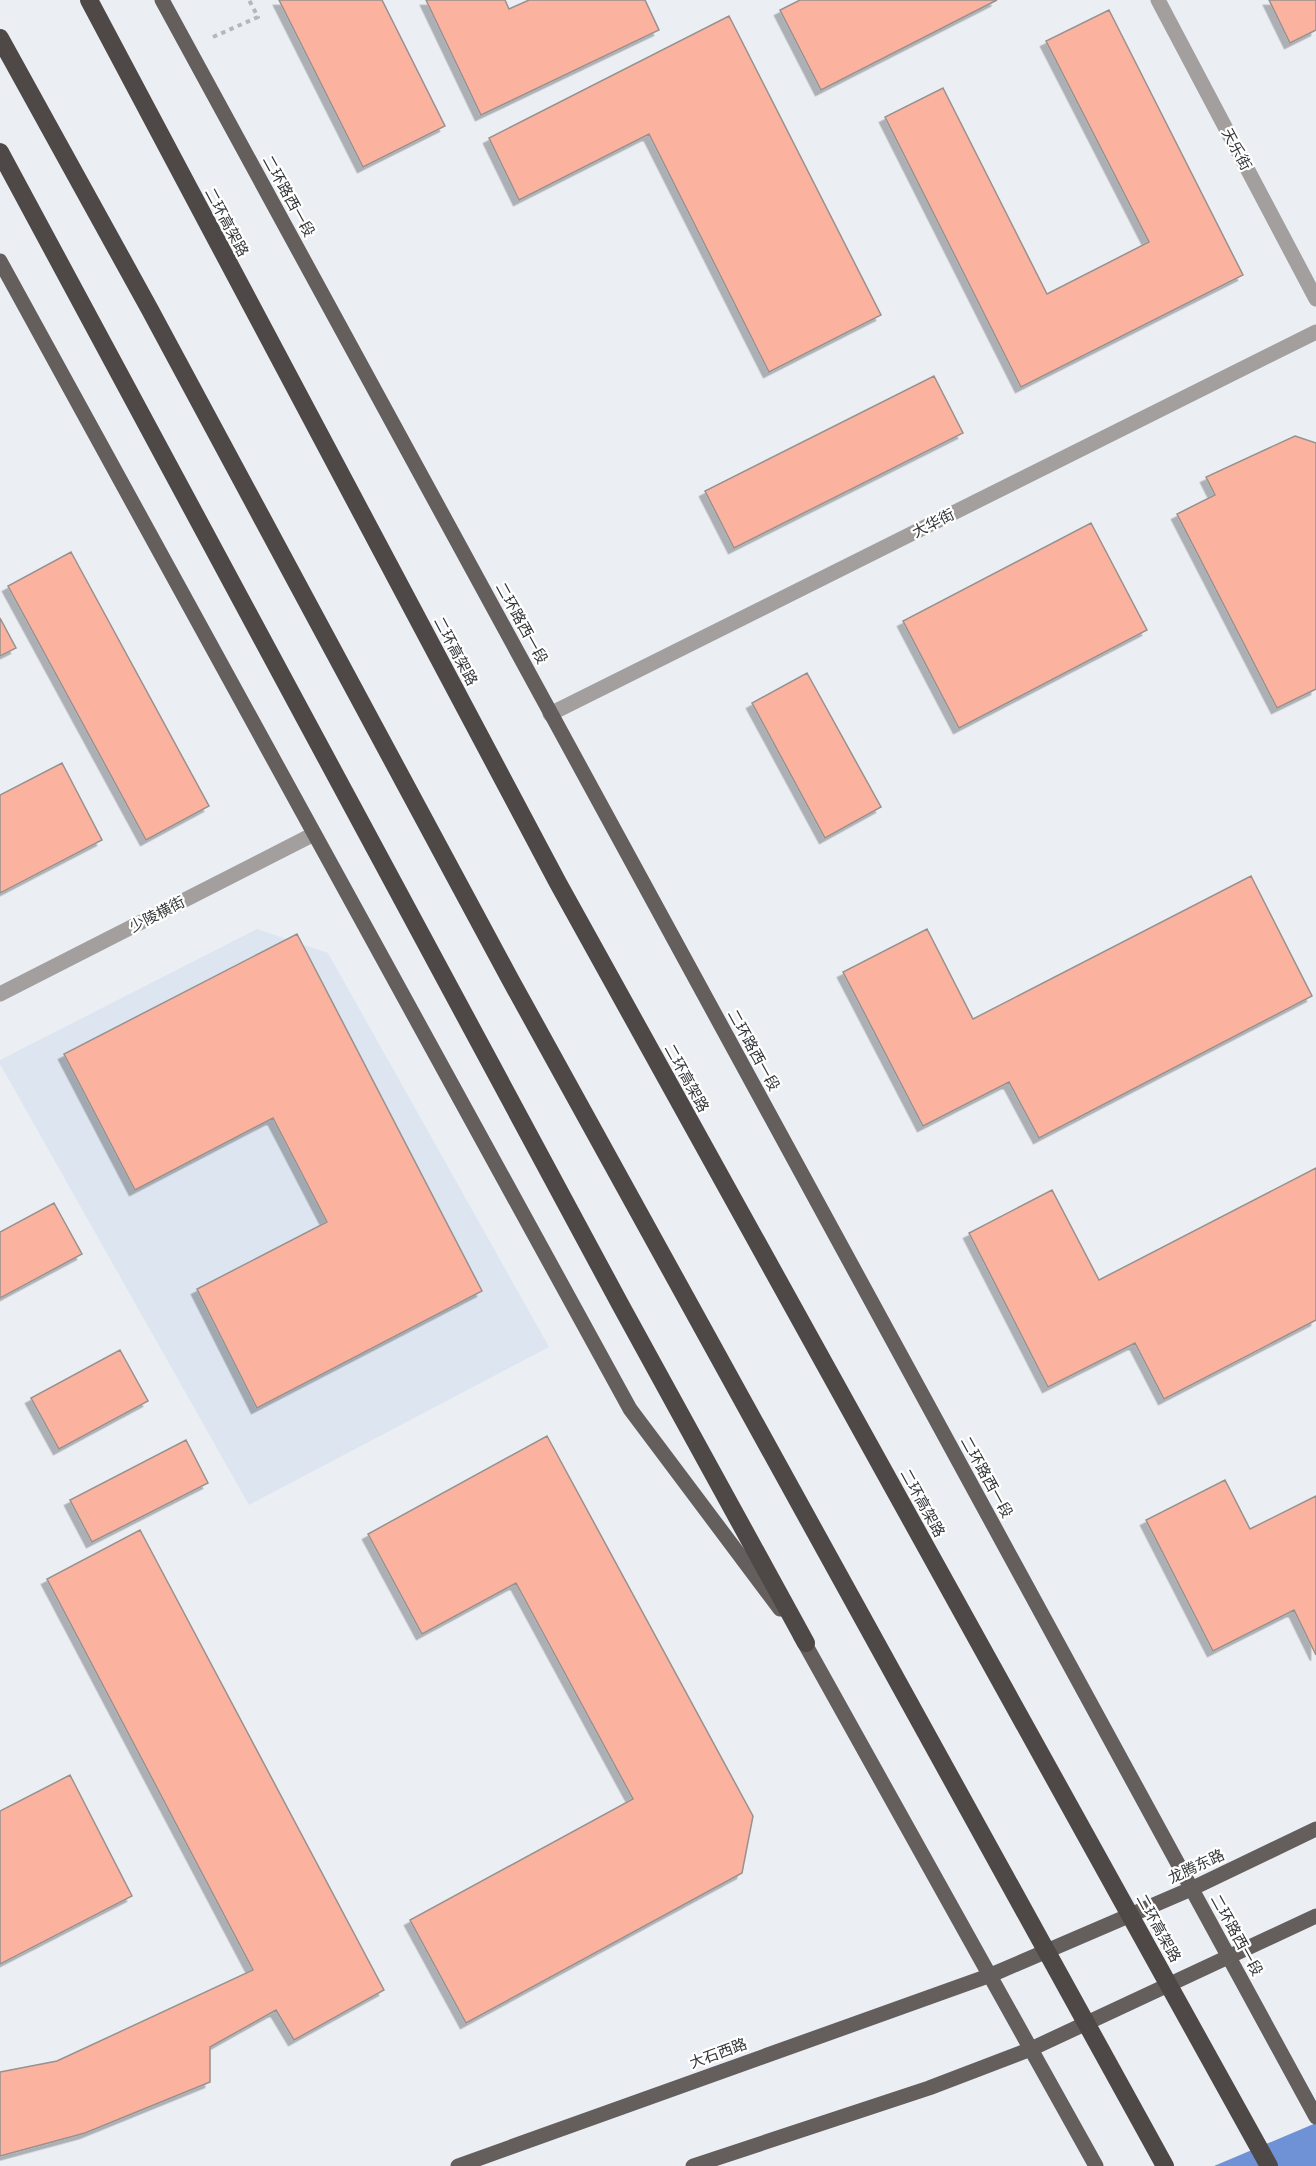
<svg xmlns="http://www.w3.org/2000/svg" width="1316" height="2166" viewBox="0 0 1316 2166" font-family="Inter,'Noto Sans SC',sans-serif">
	<style>
		.built { fill: #dce5f0 }
		.water { fill: #6f92d7 }
		.building { fill: #fbb39f; stroke: #98918f; stroke-width: 1.5; filter: url(#shadow) }
		.lines { fill: none; stroke-linecap: round; stroke-linejoin: round }
		.path { stroke: #b4b7bb; stroke-width: 4; stroke-dasharray: 4.5 4.5; stroke-linecap: butt }
		.minor { stroke: #a29f9e; stroke-width: 15 }
		.major { stroke: #645e5d; stroke-width: 15 }
		.highway { stroke: #4e4846; stroke-width: 18 }
		.highway-bridge { stroke: #4e4846; stroke-width: 18 }
		.labels { text-anchor: middle; dominant-baseline: central; stroke-width: 4.5; stroke-linejoin: round; paint-order: stroke }
		.street-label { font-size: 15px; fill: #353638; stroke: #fff }
	</style>
	<defs>
		<filter id="shadow"><feDropShadow dx="-5.5" dy="5.5" stdDeviation="0" flood-color="#0004"/></filter>
	</defs>
	<rect width="100%" height="100%" fill="#ebeff4"/>
	<path class="built" d="M257 929 328 953 549 1347 249 1505 0 1064V1060Z"/>
	<path class="water" d="M1316 2123V2166H1214Z"/>
	<path class="building" d="M279 0H382L445 126 363 167Z
		M426 0H505L509 9 529 0H645L659 30 481 115Z
		M800 0H997L821 90 780 10Z
		M1269 0H1316V30L1290 43Z
		M1109 10 1243 275 1021 387 885 117 943 88 1047 294 1149 242 1046 41Z
		M729 16 881 315 769 372 649 134 519 200 489 138Z
		M934 376 963 433 734 548 705 491Z
		M1295 436 1316 443V689L1277 708 1177 514 1215 495 1206 477Z
		M1091 523 1147 630 959 728 903 621Z
		M71 552 209 806 146 840 8 586Z
		M0 618 16 648 0 656Z
		M807 673 881 807 825 838 752 703Z
		M62 763 102 840 0 893V795Z
		M1251 876 1312 996 1039 1138 1009 1082 923 1126 843 972 927 929 973 1019Z
		M297 934 482 1291 257 1408 197 1289 327 1222 273 1118 135 1190 64 1054Z
		M1316 1168V1320L1164 1399 1135 1343 1048 1387 969 1233 1052 1190 1099 1280Z
		M54 1203 82 1254 0 1298V1232Z
		M120 1350 148 1401 59 1449 31 1398Z
		M547 1436 753 1816 742 1873 466 2023 410 1920 633 1799 516 1583 422 1634 368 1534Z
		M186 1440 208 1483 92 1542 70 1500Z
		M1225 1480 1250 1529 1316 1496V1655L1294 1610 1213 1651 1146 1520Z
		M140 1530 384 1990 294 2040 276 2010 210 2047V2082L85 2133 0 2156V2072L57 2061 253 1970 47 1579Z
		M70 1775 132 1896 0 1964V1811Z"/>
	<g class="lines">
		<path class="path" d="M213 37 258 17 249 0"/>
		<path class="minor" d="M1158 0 1316 299
			M550 714 1316 332
			M0 994 314 834"/>
		<path class="major" d="M162 0 1316 2117
			M0 261 630 1409 780 1609
			M800 1635 1096 2166
			M458 2166 991 1975 1191 1889 1316 1829
			M693 2166 929 2088 1031 2049 1316 1916"/>
		<path class="highway" d="M0 152 620 1304 806 1643"/>
		<path class="highway-bridge" d="M89 0 558 883 1269 2166
			M0 38 149 308 510 979 1165 2166"/>
	</g>
	<g class="labels">
		<g class="street-label">
			<text transform="translate(1237 149) rotate(62)">天乐街</text>
			<text transform="translate(289 196) rotate(61)">二环路西一段</text>
			<text transform="translate(227 222) rotate(62)">二环高架路</text>
			<text transform="translate(933 523) rotate(-27)">大华街</text>
			<text transform="translate(522 623) rotate(61)">二环路西一段</text>
			<text transform="translate(456 651) rotate(62)">二环高架路</text>
			<text transform="translate(157 914) rotate(-27)">少陵横街</text>
			<text transform="translate(754 1050) rotate(61)">二环路西一段</text>
			<text transform="translate(687 1078) rotate(61)">二环高架路</text>
			<text transform="translate(987 1477) rotate(61)">二环路西一段</text>
			<text transform="translate(923 1503) rotate(61)">二环高架路</text>
			<text transform="translate(1196 1866) rotate(-25)">龙腾东路</text>
			<text transform="translate(1159 1928) rotate(61)">二环高架路</text>
			<text transform="translate(1237 1935) rotate(61)">二环路西一段</text>
			<text transform="translate(718 2053) rotate(-20)">大石西路</text>
		</g>
	</g>
</svg>
